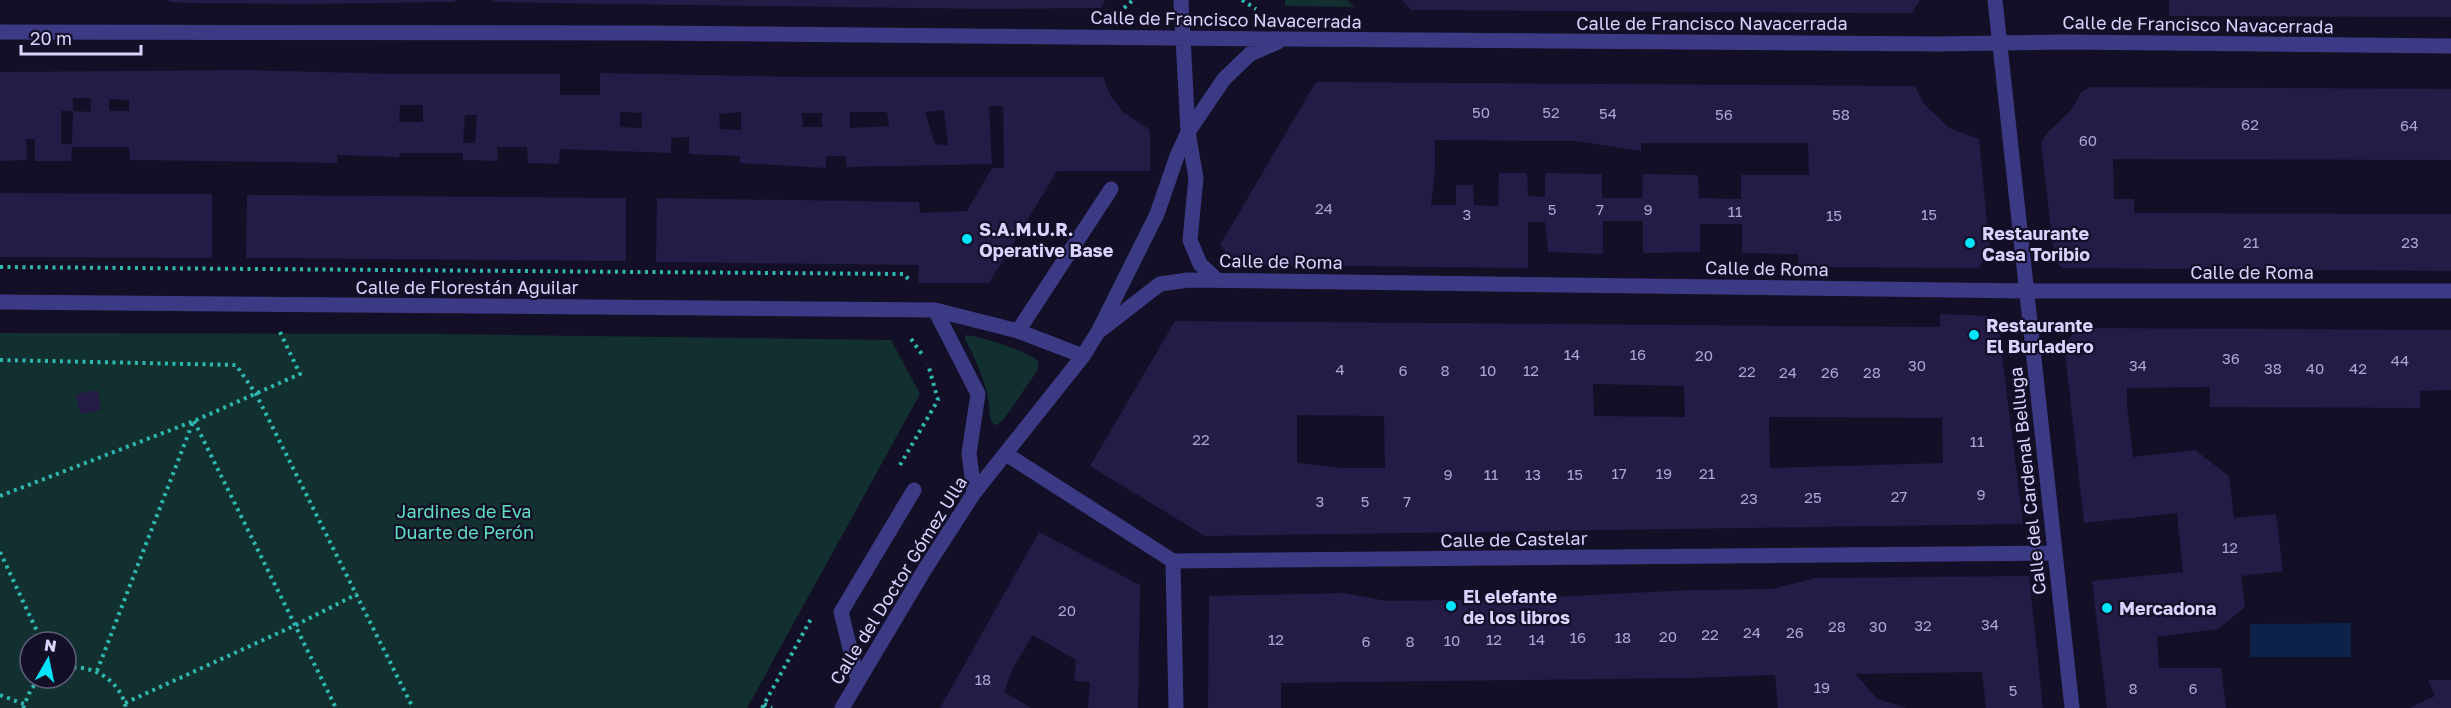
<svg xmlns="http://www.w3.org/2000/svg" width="2451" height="708" viewBox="0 0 2451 708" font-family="'Golos Text',sans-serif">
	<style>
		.green { fill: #12302f; fill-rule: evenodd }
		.water { fill: #0c2248 }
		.building { fill: #241b47; fill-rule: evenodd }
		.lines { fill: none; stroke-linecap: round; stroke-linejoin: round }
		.path { stroke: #2fb8b0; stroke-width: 4; stroke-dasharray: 3 4.5; stroke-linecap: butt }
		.lane { stroke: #3d3a85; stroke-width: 15 }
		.street { stroke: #3d3a85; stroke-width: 15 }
		.poi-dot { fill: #00e5ff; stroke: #130f26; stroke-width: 2 }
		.labels { text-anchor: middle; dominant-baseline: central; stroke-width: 4.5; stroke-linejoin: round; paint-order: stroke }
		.number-label { font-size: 15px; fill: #aca6d1 }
		.street-label { font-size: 18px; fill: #d9d4ff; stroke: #130f26 }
		.poi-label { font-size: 18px; font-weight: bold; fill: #d9d4ff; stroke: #130f26; text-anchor: start }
		.park-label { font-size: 18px; fill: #5fe0c0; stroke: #130f26 }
	</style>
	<rect width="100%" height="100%" fill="#130f26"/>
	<path class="green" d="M1285 0H1347L1355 7 1285 6Z
		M0 333 438 334 891 340 920 394 747 708H0ZM30 642H66V678H30Z
		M966 335C980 336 1030 352 1039 362L1037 371 1004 419 997 425 993 424C988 416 990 406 988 397 983 376 975 358 965 339Z"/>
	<path class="water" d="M2351 623V657H2250V624Z"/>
	<path class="building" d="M169 0H455V2L303 4 192 3 169 2Z
		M493 0H1105L1101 8 991 9 611 4 493 2Z
		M1402 0H1920L1912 13H1858L1411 10Z
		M2169 0H2451V17L2169 16Z
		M249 70 399 74H560V95H600V73L801 77H1103L1110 95 1123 112 1150 130V171H1057L989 283H918L919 265 656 262 657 198 919 202 920 213 967 211 992 168H1004L1003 106H989L992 164 846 167V156H826V168L739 163 740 156 689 154V137L671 138V153L560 149 559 164 528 163 527 147H497L498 161 463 160V153H399L400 157 337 155V163L130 160 129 147H72L71 161H35V139H26L27 160 0 161V72ZM73 98H91V112L73 111 72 144H61V111H73ZM109 99 129 100V111H109ZM400 105H423V122H399ZM944 110 948 145 935 144 925 112ZM620 112 642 113V128L620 127ZM741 112V130L720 129 719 114ZM850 112H887L889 126 850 128ZM802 113H822V127H803ZM465 115H477L475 143H463Z
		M1316 82 1915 86 1924 104 1949 128 1979 139 1990 253 1978 268 1799 267 1798 254 1742 253V224H1700V252L1643 253V221H1603V254L1548 252 1545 222H1528V268L1235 265 1220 245ZM1435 140 1576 141 1641 151V143H1808L1809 175H1741V199L1699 198 1698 175 1643 174 1642 198H1602V174L1545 173V197L1528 196 1527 173H1499L1498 206 1474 205 1473 185H1456V205H1431L1435 171Z
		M2091 87 2451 89V160L2113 159 2114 199H2134V213L2451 214V271L2062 268 2056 262 2054 255 2041 142 2046 134 2072 109 2081 92Z
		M0 193 212 194V258L0 257Z
		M247 195 626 198V261L246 258Z
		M1940 314 1991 316 1998 322 2023 524 1205 536 1090 466 1175 321 1940 327ZM1593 384 1684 386 1685 417 1594 416ZM1297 415 1384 416 1385 468H1343L1297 463ZM1769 417 1942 418 1943 463 1770 468Z
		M2079 328 2451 330V390L2420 391V408L2210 407V387L2127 388V407L2133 457 2195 450 2229 476 2234 518 2276 514 2283 571 2241 576 2245 607 2218 629 2157 637 2159 668H2221L2226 708H2107L2092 581 2183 572 2177 513 2084 523 2064 344Z
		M98 390 101 410 80 414 76 394Z
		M1039 532 1140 585 1138 708H1088L1090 682 1074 681 1076 660 1033 635 1014 666 1004 692 1031 708H940Z
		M2029 576 2043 708H1986L1982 672 1855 674 1878 699 1906 708H1778L1775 675 1690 678 1281 683V708H1208L1209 596 1344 593 1387 601 1515 599 1690 590 1772 589 1815 578Z
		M2428 680H2451V708H2409L2435 696Z"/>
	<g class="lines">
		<path class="path" d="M1242 0 1256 9
			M1124 8 1133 0
			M0 267 904 274 911 282
			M911 339 924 357
			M0 360 236 365 256 394 413 708
			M194 421 336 708
			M900 465 938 400 928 364
			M0 496 194 421 300 374 280 332
			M0 552 42 642
			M66 668C93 664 120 680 126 708
			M97 671 193 422
			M0 695 24 704
			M125 703 296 625 357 594
			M764 704 772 708
			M23 708 31 689 41 678
			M762 708 812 617"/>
		<path class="lane" d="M1018 331 1111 189
			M858 681 841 612 914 490"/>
		<path class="street" d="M1995 0 2072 708
			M0 32 648 33 1284 39 1939 44 2064 42 2451 46
			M1217 280 1200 264 1190 240 1196 178 1188 132 1224 79 1250 54 1278 42
			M0 302 935 310 978 394 969 453 974 493
			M935 310 1018 331 1083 356
			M1098 332 1160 284 1188 280 2027 291H2451
			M1006 454 1173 561 2054 553
			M1173 561 1176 708
			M842 708 925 569 974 493 1083 356 1098 332 1157 214 1177 156 1188 132 1181 0"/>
	</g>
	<g class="poi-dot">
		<circle cx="967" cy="239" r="6"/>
		<circle cx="1970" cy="243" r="6"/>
		<circle cx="1974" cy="335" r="6"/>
		<circle cx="1451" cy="606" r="6"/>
		<circle cx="2107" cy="608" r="6"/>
	</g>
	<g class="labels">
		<g class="number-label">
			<text x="1481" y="112">50</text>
			<text x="1551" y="112">52</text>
			<text x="1608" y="113">54</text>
			<text x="1724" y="114">56</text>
			<text x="1841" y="114">58</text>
			<text x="2250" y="124">62</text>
			<text x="2409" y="125">64</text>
			<text x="2088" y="140">60</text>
			<text x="1324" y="208">24</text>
			<text x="1552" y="209">5</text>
			<text x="1600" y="209">7</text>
			<text x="1648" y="209">9</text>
			<text x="1735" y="211">11</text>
			<text x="1467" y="214">3</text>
			<text x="1929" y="214">15</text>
			<text x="1834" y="215">15</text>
			<text x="2251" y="242">21</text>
			<text x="2410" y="242">23</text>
			<text x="1572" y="354">14</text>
			<text x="1638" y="354">16</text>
			<text x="1704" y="355">20</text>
			<text x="2231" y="358">36</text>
			<text x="2400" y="360">44</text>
			<text x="1917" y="365">30</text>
			<text x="2138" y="365">34</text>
			<text x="2273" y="368">38</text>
			<text x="2315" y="368">40</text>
			<text x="2358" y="368">42</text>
			<text x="1340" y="369">4</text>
			<text x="1403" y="370">6</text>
			<text x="1445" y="370">8</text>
			<text x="1488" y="370">10</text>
			<text x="1531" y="370">12</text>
			<text x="1747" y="371">22</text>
			<text x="1788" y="372">24</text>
			<text x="1830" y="372">26</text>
			<text x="1872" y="372">28</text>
			<text x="1201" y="439">22</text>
			<text x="1977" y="441">11</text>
			<text x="1619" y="473">17</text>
			<text x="1664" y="473">19</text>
			<text x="1707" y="473">21</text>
			<text x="1448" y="474">9</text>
			<text x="1491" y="474">11</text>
			<text x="1533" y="474">13</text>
			<text x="1575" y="474">15</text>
			<text x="1981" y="494">9</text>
			<text x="1899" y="496">27</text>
			<text x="1813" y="497">25</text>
			<text x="1749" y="498">23</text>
			<text x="1320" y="501">3</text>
			<text x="1365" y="501">5</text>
			<text x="1407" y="501">7</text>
			<text x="2230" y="547">12</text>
			<text x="1067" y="610">20</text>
			<text x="1990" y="624">34</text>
			<text x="1923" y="625">32</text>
			<text x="1837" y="626">28</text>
			<text x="1878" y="626">30</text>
			<text x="1752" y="632">24</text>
			<text x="1795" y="632">26</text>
			<text x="1710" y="634">22</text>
			<text x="1668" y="636">20</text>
			<text x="1578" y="637">16</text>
			<text x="1623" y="637">18</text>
			<text x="1276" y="639">12</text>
			<text x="1494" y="639">12</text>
			<text x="1537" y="639">14</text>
			<text x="1452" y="640">10</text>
			<text x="1366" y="641">6</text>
			<text x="1410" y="641">8</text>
			<text x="983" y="679">18</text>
			<text x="1822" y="687">19</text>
			<text x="2133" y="688">8</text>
			<text x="2193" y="688">6</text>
			<text x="2013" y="690">5</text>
		</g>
		<g class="street-label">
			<text transform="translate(1226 19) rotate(1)">Calle de Francisco Navacerrada</text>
			<text x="1712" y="23">Calle de Francisco Navacerrada</text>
			<text transform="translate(2198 24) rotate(1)">Calle de Francisco Navacerrada</text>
			<text transform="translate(1281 261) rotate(1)">Calle de Roma</text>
			<text transform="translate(1767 268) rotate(1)">Calle de Roma</text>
			<text x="2252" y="272">Calle de Roma</text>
			<text x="467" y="287">Calle de Florestán Aguilar</text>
			<text transform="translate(2027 481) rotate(-96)">Calle del Cardenal Belluga</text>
			<text transform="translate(1514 539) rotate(-1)">Calle de Castelar</text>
			<text transform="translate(898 580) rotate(-58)">Calle del Doctor Gómez Ulla</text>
		</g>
		<g class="poi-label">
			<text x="979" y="229">S.A.M.U.R.<tspan x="979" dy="21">Operative Base</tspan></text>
			<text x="1982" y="233">Restaurante<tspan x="1982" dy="21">Casa Toribio</tspan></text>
			<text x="1986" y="325">Restaurante<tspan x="1986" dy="21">El Burladero</tspan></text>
			<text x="1463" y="596">El elefante<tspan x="1463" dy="21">de los libros</tspan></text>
			<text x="2119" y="608">Mercadona</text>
		</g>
		<g class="park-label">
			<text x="464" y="511">Jardines de Eva<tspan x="464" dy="21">Duarte de Perón</tspan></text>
		</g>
	</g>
	<g transform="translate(48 660) rotate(9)"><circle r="28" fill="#130f26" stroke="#625e7d" stroke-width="1.5"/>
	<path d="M0-4.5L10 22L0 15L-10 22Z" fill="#00e5ff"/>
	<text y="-9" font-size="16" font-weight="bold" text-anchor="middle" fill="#d9d4ff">N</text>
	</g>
	<path d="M21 45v9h120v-9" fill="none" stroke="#d9d4ff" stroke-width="3"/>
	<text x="30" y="45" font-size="18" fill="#d9d4ff" stroke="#130f26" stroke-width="4.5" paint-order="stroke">20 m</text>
</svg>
